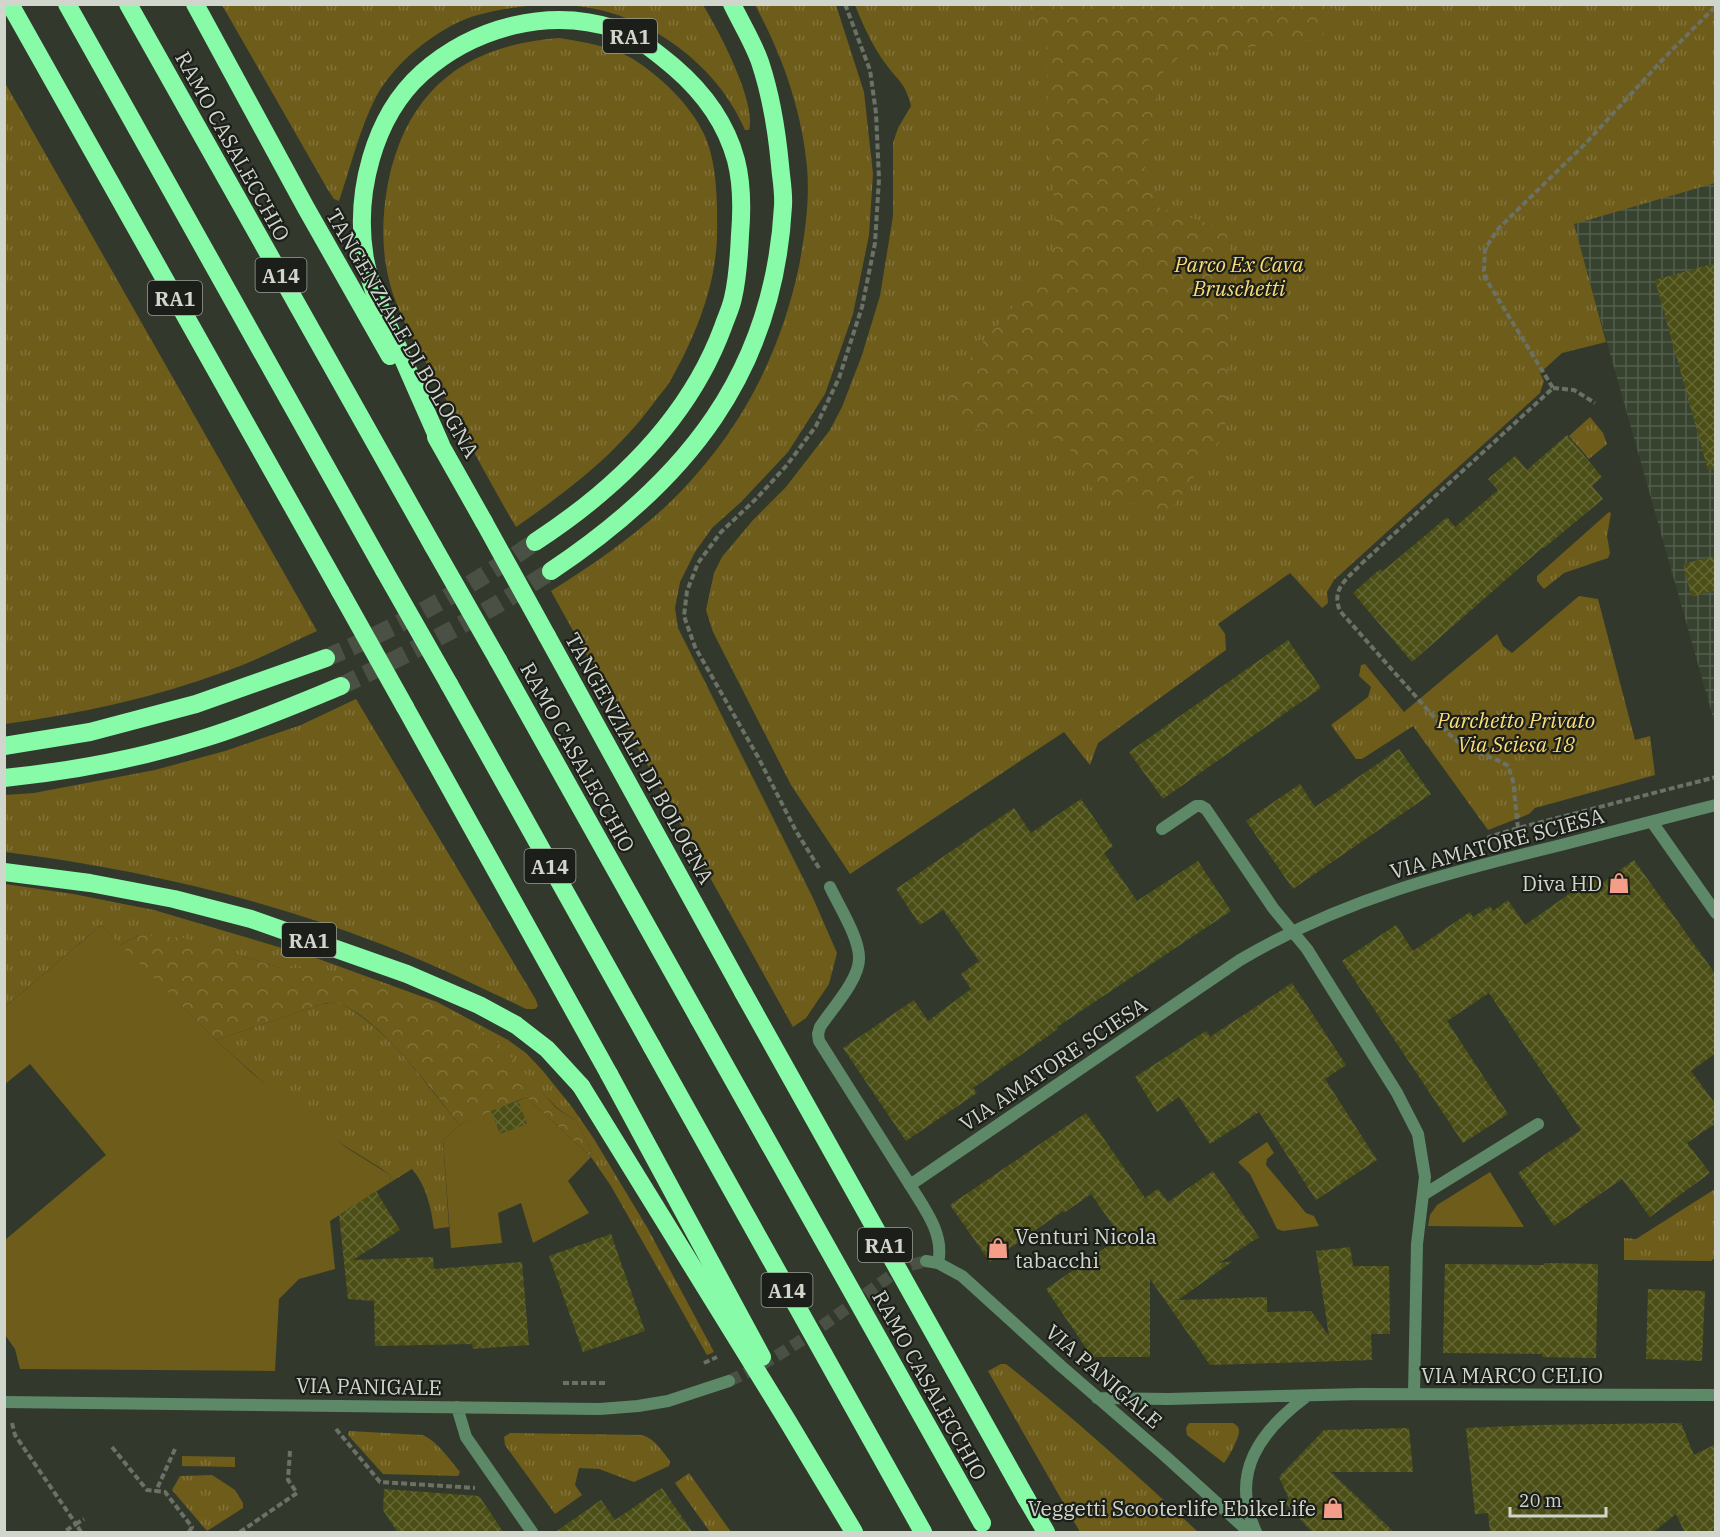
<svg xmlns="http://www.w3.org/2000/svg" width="1720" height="1537" viewBox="0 0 1720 1537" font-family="'IBM Plex Serif',serif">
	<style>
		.industrial { fill: url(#industrial-grid) }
		.grass { fill: url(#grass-tufts) }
		.forest { fill: url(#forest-crowns) }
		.garden { fill: #6e5c1b }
		.building { fill: url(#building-cross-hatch) }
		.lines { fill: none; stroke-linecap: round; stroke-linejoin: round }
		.minor-tunnel { stroke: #4a5144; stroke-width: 12; stroke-dasharray: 12 6; stroke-linecap: butt }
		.motorway-tunnel { stroke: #4a5144; stroke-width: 18; stroke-dasharray: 18 9; stroke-linecap: butt }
		.path { stroke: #6b7165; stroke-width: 4; stroke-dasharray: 6 3; stroke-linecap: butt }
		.service { stroke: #5d8968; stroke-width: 12 }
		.minor { stroke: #5d8968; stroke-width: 12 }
		.motorway { stroke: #87fba8; stroke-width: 18 }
		.motorway-bridge { stroke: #87fba8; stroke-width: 18 }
		.labels { text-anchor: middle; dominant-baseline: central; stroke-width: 4.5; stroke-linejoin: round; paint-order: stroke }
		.shield { fill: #1c1f19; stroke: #9b9f97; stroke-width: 1.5 }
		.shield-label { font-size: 20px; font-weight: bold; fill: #d1d6cd }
		.street-label { font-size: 21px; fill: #d1d6cd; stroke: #1c1f19 }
		.park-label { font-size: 21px; font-style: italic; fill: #fbdc76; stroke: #1c1f19 }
		.poi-label { font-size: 21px; fill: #d1d6cd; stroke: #1c1f19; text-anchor: end }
	</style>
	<defs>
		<pattern id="industrial-grid" width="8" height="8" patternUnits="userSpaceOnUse" patternTransform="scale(1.5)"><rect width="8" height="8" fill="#38432f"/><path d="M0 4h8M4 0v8" fill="none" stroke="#545d4c"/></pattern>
		<pattern id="grass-tufts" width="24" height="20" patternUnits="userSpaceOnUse" patternTransform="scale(1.5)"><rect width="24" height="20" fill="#6e5c1b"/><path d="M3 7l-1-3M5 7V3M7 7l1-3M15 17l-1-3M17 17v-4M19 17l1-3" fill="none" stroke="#82733b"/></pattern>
		<pattern id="forest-crowns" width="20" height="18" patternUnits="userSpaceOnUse" patternTransform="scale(1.5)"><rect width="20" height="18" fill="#6e5c1b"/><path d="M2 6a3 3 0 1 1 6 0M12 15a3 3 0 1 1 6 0" fill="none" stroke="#82733b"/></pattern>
		<pattern id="building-cross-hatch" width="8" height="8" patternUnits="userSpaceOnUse" patternTransform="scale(1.5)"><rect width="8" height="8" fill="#4b4e15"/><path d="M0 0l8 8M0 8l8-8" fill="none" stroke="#646736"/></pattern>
	</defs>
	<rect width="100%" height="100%" fill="#32392c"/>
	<path class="industrial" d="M1715 157V724L1570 212Z"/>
	<path class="grass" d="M222 5H537C515 7 494 10 474 16 437 28 394 63 376 97 359 130 351 166 339 201L334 199 328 190Z
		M565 5H703C718 29 757 103 749 130H745C716 61 640 8 565 5Z
		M755 5H836L864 92 873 174 869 235 853 314 825 394 788 452 741 502 712 528 695 552 680 582 675 608 678 628 813 898 837 953 829 984 806 1018 793 1027 551 591C591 566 630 539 664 508 735 441 779 361 799 266 805 234 810 200 807 167 802 111 782 54 755 5Z
		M855 5H1715V183L1574 224 1606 342 1562 353 1540 373 1544 381 1540 393 1334 580 1327 592 1328 603 1322 608 1290 573 1218 624 1225 634 1226 650 1098 743 1090 765 1064 732 850 874 791 785 713 632 706 610 714 573 722 557 753 520 786 487 830 430 842 407 862 355 880 296 893 216V143L898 128 911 106C906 83 897 80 885 63 872 45 863 25 855 5Z
		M559 38C584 42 611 46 633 59 661 77 689 103 704 134 714 156 716 180 717 205 717 223 718 241 715 259 711 296 692 342 674 374 669 385 660 394 653 404 614 456 569 490 516 527 490 483 466 437 442 392 425 360 405 329 393 294 381 257 381 221 388 183 407 89 466 45 559 38Z
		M4 81 317 631C286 645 256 661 224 672 153 698 79 714 5 724Z
		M1590 417 1603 433 1607 444 1589 459 1569 436Z
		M1609 512 1611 513 1607 536 1610 553 1608 558 1564 573 1544 589 1537 581V576Z
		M1579 596 1598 599 1635 740 1650 736 1655 775 1535 808 1529 814 1488 830 1413 726 1362 759H1356L1331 725 1368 697 1371 687 1359 676 1361 665 1365 664 1404 712 1497 634 1503 646 1512 653Z
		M356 699 536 1000 538 1006 535 1009H526C478 986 431 963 381 944 259 897 133 868 5 852V795L34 793 155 770 225 751 301 725Z
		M5 884 73 894 154 910 316 958 437 1002 508 1040 526 1053 543 1071 572 1107 594 1139 648 1229 714 1352 707 1355 611 1186 591 1157 590 1147 576 1121 557 1108 525 1075 318 968H281L232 953 140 935 120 945 101 925 5 1007Z
		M337 1002C388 1026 424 1083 460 1125L443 1140 449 1227 434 1229C431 1207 426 1185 412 1169L391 1182 390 1175C377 1165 362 1157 348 1148 301 1116 257 1078 216 1040L322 1004Z
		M1715 1189V1258L1711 1261 1624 1260V1238L1636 1239Z
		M1001 1364H1006C1073 1417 1136 1474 1198 1532H1080L988 1371Z
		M1189 1423H1233C1236 1425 1239 1426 1239 1431 1239 1438 1229 1457 1224 1463L1187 1435 1186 1428Z
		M349 1431 423 1435C439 1443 449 1459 460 1472L458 1476 383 1474 348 1435Z
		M510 1433 642 1435C655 1439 662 1451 670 1461L669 1466 634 1482 599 1469 579 1468 575 1485 582 1495 555 1514 505 1445 504 1437Z
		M182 1456 235 1457V1467L182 1466Z
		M689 1473 731 1532H710L675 1483Z
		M212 1475 235 1490 243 1503V1508L207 1531 172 1490 180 1476Z"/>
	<path class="forest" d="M1023 5H1333L1322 38 1180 56 1160 75 1144 165 1160 208 1226 229 1232 270 1225 432 1170 511 1150 510 1092 488 1078 456 1049 435 974 429 954 421 945 402 953 378 1050 263 1056 226 1048 114 1046 31Z
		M140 935 184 938 281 968H318L376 982 425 1000 494 1038 556 1108 576 1121 590 1147 591 1157 526 1097 460 1125C431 1090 381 1019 340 1004 335 1002 328 1003 322 1004L216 1040 120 945Z"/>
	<path class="garden" d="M101 925 216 1040 253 1074 347 1148 390 1175 391 1182 330 1221 335 1269 299 1279 279 1299 275 1371 20 1369 15 1349 5 1335V1240L106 1155 30 1064 5 1084V1007Z
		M526 1097 591 1157 568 1181 589 1213 533 1243 521 1203 498 1213 502 1243 451 1248 443 1140 460 1125 491 1111 526 1123 518 1101Z
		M1267 1142 1274 1153 1267 1159 1266 1165 1306 1213 1314 1216 1319 1226 1283 1231 1277 1229 1250 1174 1238 1162Z
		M1490 1172 1524 1227 1428 1226 1430 1215 1437 1205Z"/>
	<path class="building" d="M1716 263V469L1708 470 1655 280Z
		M1567 435 1602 477 1592 486 1603 499 1544 548 1543 547 1412 662 1353 593 1380 569 1383 571 1447 517 1455 527 1498 490 1488 479 1515 456 1527 470Z
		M1716 556V590L1692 597 1683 564Z
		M1288 640 1321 688 1163 799 1129 752Z
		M1399 749 1431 794 1293 889 1246 821 1300 784 1315 807Z
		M1081 799 1113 846 1104 853 1137 901 1198 861 1231 911 1057 1027 1058 1029 973 1088 977 1093 906 1141 843 1048 914 1000 928 1021 971 989 961 974 979 961 943 910 920 925 896 889 1014 808 1031 833Z
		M1634 860 1716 975V1053L1691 1071 1716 1105V1123L1687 1143 1710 1173 1650 1217 1622 1179 1554 1226 1518 1173 1581 1130 1489 993 1447 1021 1508 1114 1463 1143 1342 961 1396 925 1413 951 1470 912 1473 917 1490 906 1493 911 1508 900 1525 925 1596 875 1602 883Z
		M1292 983 1346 1065 1325 1079 1377 1160 1316 1200 1259 1112 1210 1144 1179 1097 1157 1112 1135 1077 1206 1031 1210 1037Z
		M518 1101 527 1124 500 1134 491 1111Z
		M1086 1113 1145 1198 1158 1189 1168 1202 1213 1171 1259 1237 1219 1263 1233 1261 1178 1300 1267 1297V1312L1311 1311 1329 1336 1316 1251 1350 1247 1353 1266H1389L1390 1334H1371L1372 1360 1210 1365 1150 1279V1357H1092L1046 1289 1121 1237 1091 1194 1064 1213 1063 1211 990 1262 950 1205Z
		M376 1191 400 1230 353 1260 433 1257 434 1269 522 1262 529 1345 473 1349 472 1344 375 1346 374 1301 348 1299 339 1215Z
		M611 1234 645 1331 583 1352 549 1256Z
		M1545 1263 1598 1264 1596 1358 1542 1357V1354L1443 1353 1445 1264 1544 1265Z
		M1648 1289 1705 1291 1702 1361 1646 1359Z
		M1681 1423 1694 1455 1716 1444V1533H1685L1676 1514 1652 1533H1490L1488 1513 1475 1514 1466 1428 1536 1425Z
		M1409 1428 1413 1472H1331L1395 1533H1313L1285 1503 1289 1499 1279 1477 1324 1430Z
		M662 1488 693 1533H554L601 1500 615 1520Z
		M384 1489 479 1496 504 1533H398L383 1510Z"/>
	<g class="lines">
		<path class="minor-tunnel" d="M729 1381C789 1354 841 1312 893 1274L911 1265 926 1261"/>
		<path class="motorway-tunnel" d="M326 658C399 627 470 587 535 542
			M341 686C414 651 484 615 551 571"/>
		<path class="path" d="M1553 388 1574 390 1595 403
			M1518 828 1513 781 1508 766 1502 762 1466 748 1450 735 1340 611C1331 589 1346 580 1360 565L1553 388 1487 281 1484 271 1485 249 1498 229 1586 143 1665 57 1716 6
			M1489 840V837L1518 828 1716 777
			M819 868 796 831 758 757 695 647 684 616 687 591 698 563 721 532 757 498 787 465 816 426 839 378 862 307 875 243 879 179 876 113 870 70 845 4
			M704 1363 717 1357
			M563 1383H606
			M12 1423 15 1435 76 1524 64 1532
			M336 1429 380 1482 475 1488
			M112 1447 147 1490 156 1491
			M175 1449 156 1491 165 1492 192 1527 189 1532
			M81 1532 76 1524 84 1519
			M240 1532 297 1493 288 1480 290 1451"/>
		<path class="service" d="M1652 822 1716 913
			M1162 829 1196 806H1201L1206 809 1273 908 1292 931
			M830 887C839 906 860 939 859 959 859 980 831 1010 820 1027L818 1034 819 1041 910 1185"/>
		<path class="minor" d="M1292 931 1307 949 1397 1093 1418 1134 1425 1177 1417 1244 1414 1394
			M1423 1195 1538 1124
			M926 1261 938 1263 962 1276 1061 1366 1164 1455 1249 1532
			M938 1263C945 1234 924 1208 910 1185L1240 960C1343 899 1446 873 1561 845 1612 832 1664 818 1716 805
			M1097 1398 1168 1399 1361 1394 1716 1395
			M4 1402 600 1409 638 1406 668 1401 729 1381
			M457 1407 466 1437 532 1532
			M1256 1532C1229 1473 1260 1431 1307 1396"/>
		<path class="motorway" d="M10 4 340 591
			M67 4 384 570
			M128 4 433 546
			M195 4 306 208 390 356
			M436 437 484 522
			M441 445C427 413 412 380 398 347 385 319 371 290 365 259 354 195 373 117 422 73 474 27 549 7 616 29 637 36 657 53 674 67 702 91 726 123 736 160 742 183 742 211 740 235 739 256 738 277 733 298 731 308 726 318 723 327 689 419 616 489 535 542
			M551 571C686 481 774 373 783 206 784 192 781 178 780 165 777 133 770 92 760 62 753 42 741 23 732 4
			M547 636 743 992
			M498 660 699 1019
			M449 684 652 1047
			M405 707 609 1074
			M4 746 90 732 196 704 326 658
			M4 778C73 771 142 758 208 737 253 723 297 704 341 686
			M4 872 90 883 174 899 251 919 407 974 479 1005 516 1025 547 1049 581 1086
			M1026 1498 1046 1532"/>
		<path class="motorway-bridge" d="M484 522 547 636
			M433 546 498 660
			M384 570 449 684
			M340 591 405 707
			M743 992 1026 1498
			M699 1019 982 1523
			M652 1047 923 1532
			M609 1074 762 1357
			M581 1086 787 1420 854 1532"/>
	</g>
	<defs>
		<symbol id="shop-bare" viewBox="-9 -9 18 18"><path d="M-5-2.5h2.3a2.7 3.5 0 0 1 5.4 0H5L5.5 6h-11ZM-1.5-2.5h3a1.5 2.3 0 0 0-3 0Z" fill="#f49e89" stroke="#1c1f19" stroke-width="2.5" paint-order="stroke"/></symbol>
	</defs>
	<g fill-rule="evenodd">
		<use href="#shop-bare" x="1604" y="868" width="30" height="30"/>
		<use href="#shop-bare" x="983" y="1233" width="30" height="30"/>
		<use href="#shop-bare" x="1318" y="1493" width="30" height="30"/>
	</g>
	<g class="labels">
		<g class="shield">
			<rect x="603" y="19" width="54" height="34" rx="4.5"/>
			<rect x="255.5" y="258" width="51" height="34" rx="4.5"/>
			<rect x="148" y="281" width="54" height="34" rx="4.5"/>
			<rect x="524.5" y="849" width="51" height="34" rx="4.5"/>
			<rect x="282" y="923" width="54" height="34" rx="4.5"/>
			<rect x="858" y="1228" width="54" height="34" rx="4.5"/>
			<rect x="761.5" y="1273" width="51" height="34" rx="4.5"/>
		</g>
		<g class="shield-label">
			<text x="630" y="36">RA1</text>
			<text x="281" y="275">A14</text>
			<text x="175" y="298">RA1</text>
			<text x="550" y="866">A14</text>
			<text x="309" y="940">RA1</text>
			<text x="885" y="1245">RA1</text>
			<text x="787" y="1290">A14</text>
		</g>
		<g class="street-label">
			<text transform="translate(233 146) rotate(61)">RAMO CASALECCHIO</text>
			<text transform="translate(403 333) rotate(60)">TANGENZIALE DI BOLOGNA</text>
			<text transform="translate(578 757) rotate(61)">RAMO CASALECCHIO</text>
			<text transform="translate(640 758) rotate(61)">TANGENZIALE DI BOLOGNA</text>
			<text transform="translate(1497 843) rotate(-15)">VIA AMATORE SCIESA</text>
			<text transform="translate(1053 1064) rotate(-34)">VIA AMATORE SCIESA</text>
			<text x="1512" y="1375">VIA MARCO CELIO</text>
			<text transform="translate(1104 1376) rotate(41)">VIA PANIGALE</text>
			<text transform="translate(930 1385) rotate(61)">RAMO CASALECCHIO</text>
			<text transform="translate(369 1386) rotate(1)">VIA PANIGALE</text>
		</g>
		<g class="park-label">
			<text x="1239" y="264">Parco Ex Cava<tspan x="1239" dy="24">Bruschetti</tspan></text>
			<text x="1516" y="720">Parchetto Privato<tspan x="1516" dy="24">Via Sciesa 18</tspan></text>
		</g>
		<g class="poi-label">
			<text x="1602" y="883">Diva HD</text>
			<text x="1015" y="1236" text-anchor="start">Venturi Nicola<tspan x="1015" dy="24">tabacchi</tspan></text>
			<text x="1316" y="1508">Veggetti Scooterlife EbikeLife</text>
		</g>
	</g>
	<rect width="1720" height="1537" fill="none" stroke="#d1d6cd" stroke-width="12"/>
	<path d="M1510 1507v9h96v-9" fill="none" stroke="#d1d6cd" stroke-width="3"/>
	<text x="1519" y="1507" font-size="18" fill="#d1d6cd" stroke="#1c1f19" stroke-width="4.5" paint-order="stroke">20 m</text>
</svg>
